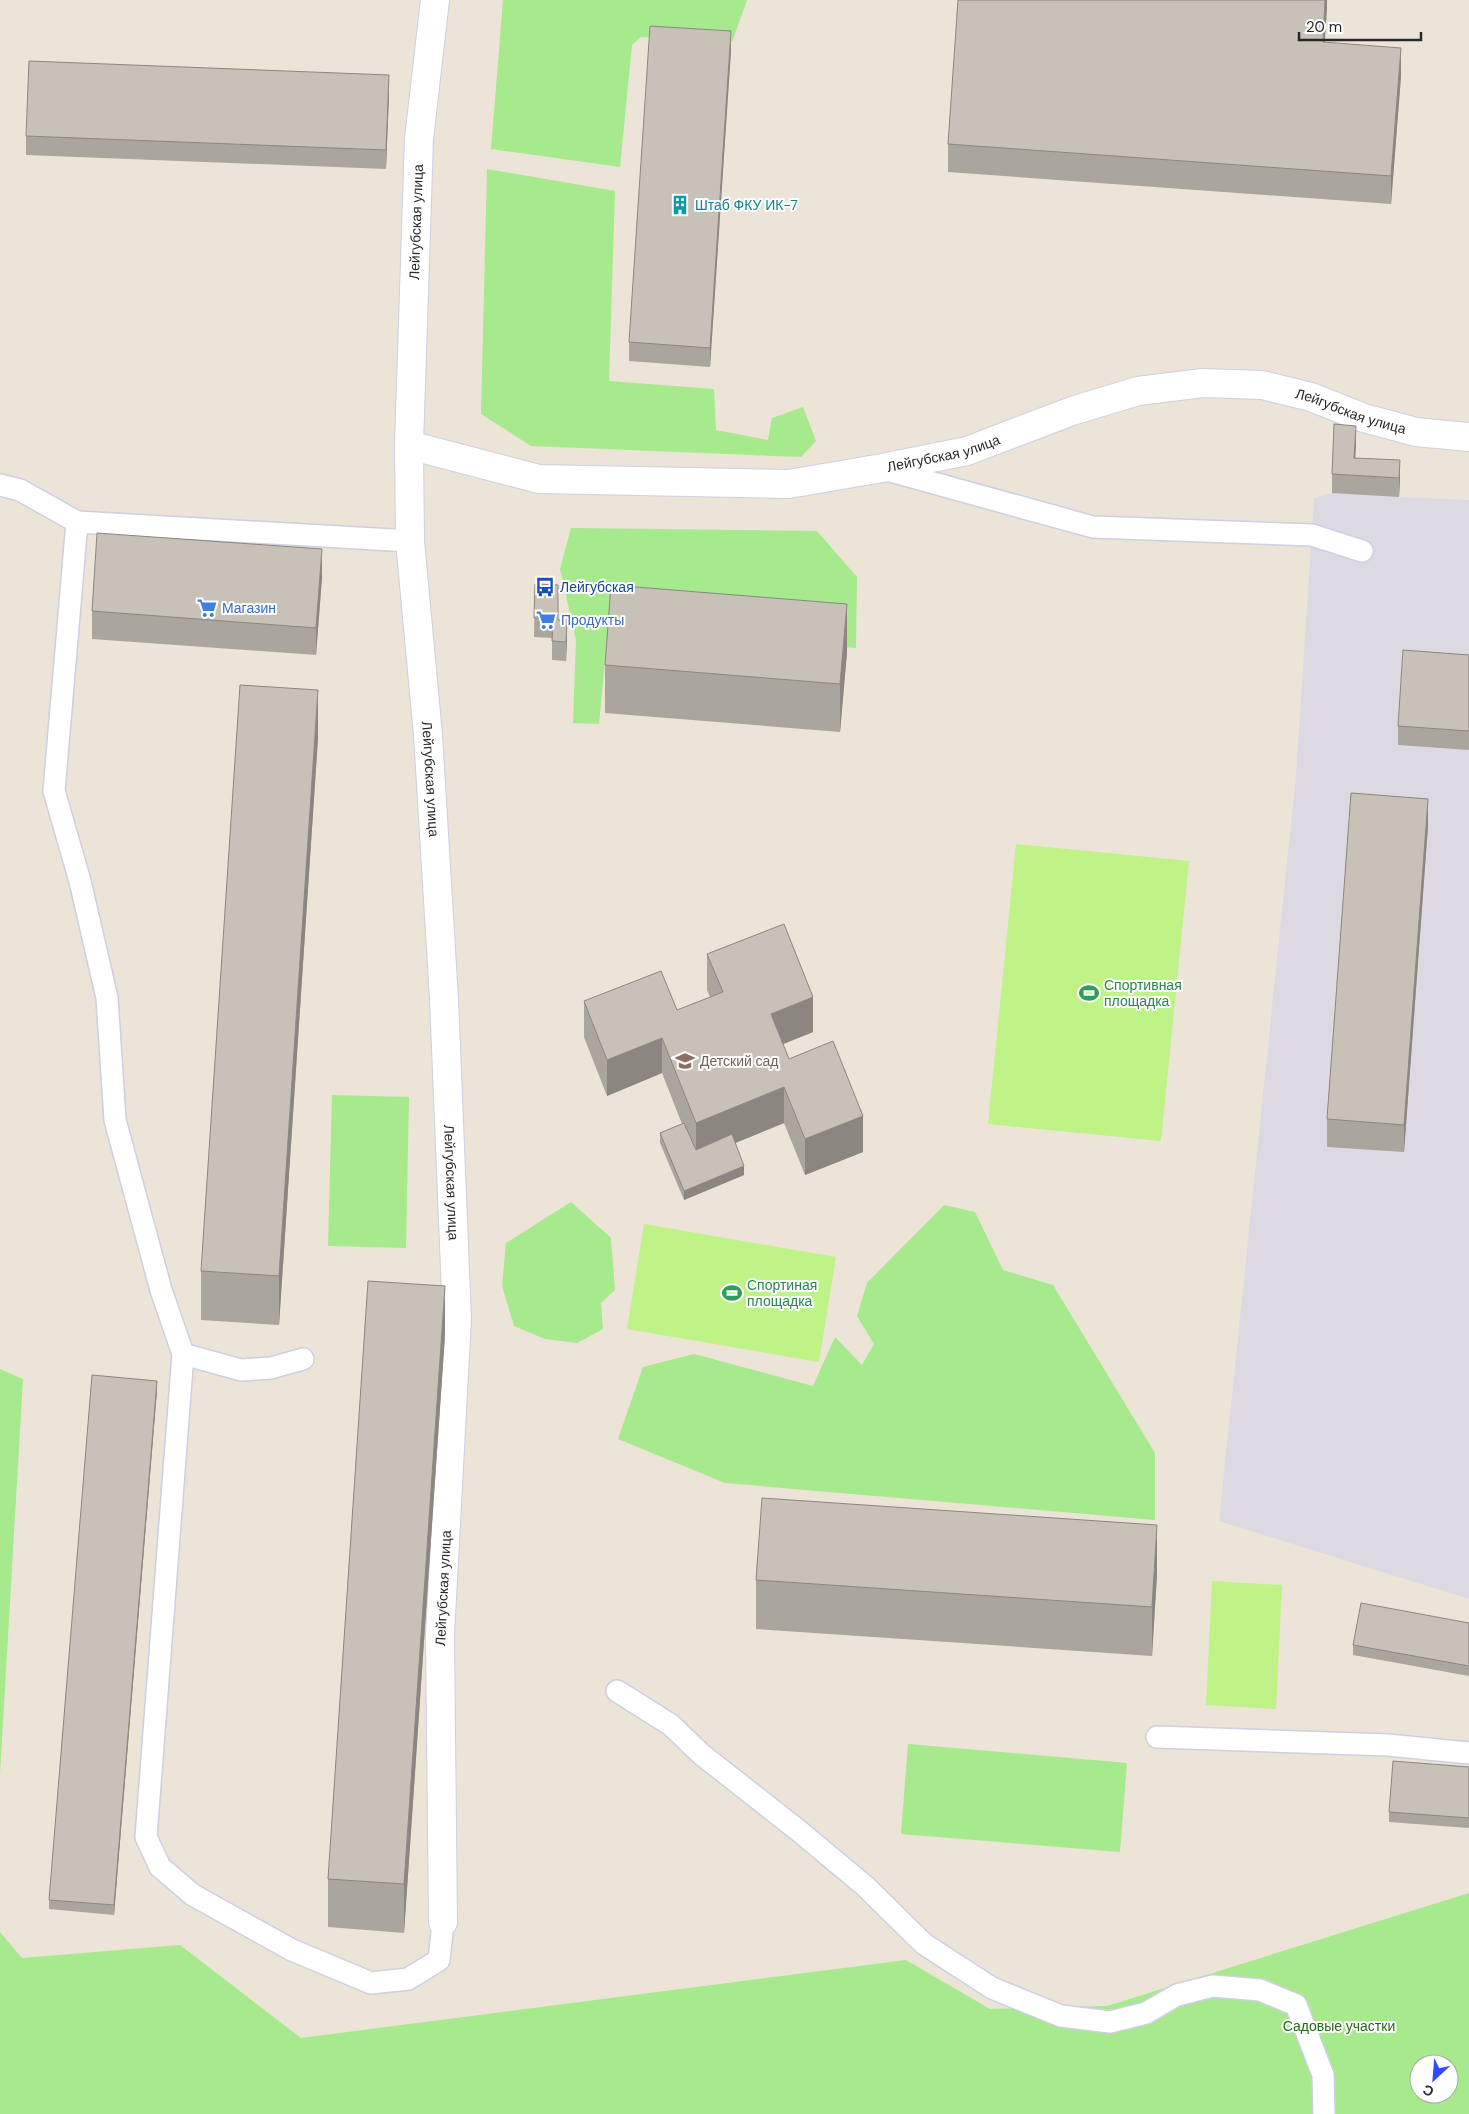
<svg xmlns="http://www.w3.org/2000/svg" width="1469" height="2114" viewBox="0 0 1469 2114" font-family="'DM Sans',sans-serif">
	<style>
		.industrial { fill: #ddd9e3 }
		.green { fill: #a7e98d; fill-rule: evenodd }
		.pitch { fill: #bff287 }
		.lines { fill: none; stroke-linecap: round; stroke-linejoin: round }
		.service-casing { stroke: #cdcfe3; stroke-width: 24 }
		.minor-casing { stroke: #cdcfe3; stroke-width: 30 }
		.service { stroke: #fff; stroke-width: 21 }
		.minor { stroke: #fff; stroke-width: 28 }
		.wall { fill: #aba69d }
		.shaded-wall { fill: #8b8780 }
		.building { fill: #c7c1b7; stroke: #8b8780 }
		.labels { text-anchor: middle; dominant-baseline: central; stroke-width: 4; stroke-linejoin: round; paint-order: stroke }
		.culture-label { font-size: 14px; fill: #0d838f; stroke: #fff; text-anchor: start }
		.street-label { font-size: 14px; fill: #282828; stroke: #fff }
		.transit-label { font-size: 14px; fill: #164399; stroke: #fff; text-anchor: start }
		.shop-label { font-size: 14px; fill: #366cbe; stroke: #fff; text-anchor: start }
		.leisure-label { font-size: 14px; fill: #27864d; stroke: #fff; text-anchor: start }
		.education-label { font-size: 14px; fill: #785e54; stroke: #fff; text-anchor: start }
		.park-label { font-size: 14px; fill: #1f6b12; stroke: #fff }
	</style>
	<rect width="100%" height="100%" fill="#ece4d7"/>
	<path class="industrial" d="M1334 443 1356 445 1354 477 1399 497 1469 500V1599L1219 1521 1296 775 1314 498 1332 493Z"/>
	<path class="green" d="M503 0H747L732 42 641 37 632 45 620 167 491 149Z
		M487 169 615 191 609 381 714 389 716 430 768 440 772 418 803 407 816 441 801 457 531 446 481 414Z
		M571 528 817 531 857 577 856 648 608 629 599 724 573 723 576 640 560 569Z
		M332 1095 409 1097 406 1248 328 1246Z
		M571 1202 611 1238 615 1290 601 1303 603 1329 577 1343 545 1339 514 1326 502 1286 506 1243Z
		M944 1205 975 1212 1003 1270 1053 1285 1155 1453V1520L725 1483 618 1439 643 1367 694 1354 813 1386 835 1337 862 1365 874 1344 857 1316 867 1283Z
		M0 1369 23 1379 0 1774Z
		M908 1744 1127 1763 1120 1852 901 1834Z
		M1469 1893V2114H0V1932L22 1958 180 1945 301 2038 906 1960 990 2009 1107 2006ZM1419 2064H1449V2094H1419Z"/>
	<path class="pitch" d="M1016 844 1189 861 1161 1141 988 1124Z
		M644 1224 836 1257 819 1362 627 1329Z
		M1212 1581 1282 1585 1276 1709 1206 1705Z"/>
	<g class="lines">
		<defs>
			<path id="service" d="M883 469 1093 527 1312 535 1362 551
				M0 485 20 490 77 522 54 791 80 881 107 998 115 1120 161 1290 183 1354 146 1837 160 1867 193 1895 292 1950 371 1983 408 1979 439 1960 443 1922
				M77 522 410 541
				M183 1354 241 1370 271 1368 303 1359
				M617 1691 671 1725 701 1754 799 1831 865 1886 924 1944 992 1988 1061 2016 1110 2022 1146 2013 1177 1995 1213 1986 1260 1990 1296 2005 1323 2075 1324 2114
				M1157 1737 1388 1745 1469 1753"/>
			<g id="minor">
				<path id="s1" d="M435 0 419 139 409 445 410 541 428 735 444 999 457 1318 440 1635 443 1922"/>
				<path id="s2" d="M409 445 539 479 789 484 882 468 967 451 1072 411 1138 391 1203 383 1262 385 1311 397 1364 418 1416 432 1469 437"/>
			</g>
		</defs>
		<use href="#service" class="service-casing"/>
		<use href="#minor" class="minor-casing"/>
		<use href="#service" class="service"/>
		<use href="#minor" class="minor"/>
	</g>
	<path class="wall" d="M1327 0 1324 42 1401 76 1391 204 948 172V144Z
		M731 50 710 367 629 361V342Z
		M389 94 386 169 26 155V136Z
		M1356 445 1355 458 1400 479 1399 497 1332 493V474Z
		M322 577 316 655 92 639V611Z
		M535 584 558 620 567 639 566 661 552 660V638L534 637Z
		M847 652 840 732 605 713V665Z
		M1469 655V750L1398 745V726Z
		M318 738 279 1325 201 1320V1271Z
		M1428 826 1404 1152 1327 1147V1119Z
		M707 954 813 1032 783 1044 789 1059 863 1152 805 1175 784 1123 735 1143 744 1175 684 1200 660 1143V1133L682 1124 662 1073 607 1096 584 1037V1001L677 1010 710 997 707 990Z
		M445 1335 404 1933 328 1927V1879Z
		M157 1390 114 1915 49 1909V1900Z
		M1157 1574 1152 1656 756 1629V1580Z
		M1469 1623V1676L1353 1655V1645Z
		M1469 1767V1828L1389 1822V1812Z"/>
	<path class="shaded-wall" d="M1325 0H1327V9L1323 69V42Z
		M731 31V50L710 367V348Z
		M1401 48V76L1391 204V176Z
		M389 75V94L386 169V150Z
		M1356 426V445L1354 477V458Z
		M1400 460V479L1399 497V478Z
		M322 549V577L316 655V628Z
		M847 604V652L840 732V684Z
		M567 620V639L566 661V642Z
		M318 690V738L279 1325V1276Z
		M1428 799V826L1404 1152V1125Z
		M813 997V1032L771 1049V1014Z
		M662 1038V1073L607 1096V1060Z
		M784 1087V1123L696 1159V1123Z
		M863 1116V1152L805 1175V1139Z
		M744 1166V1175L684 1200V1191Z
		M445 1286V1335L404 1933V1884Z
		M157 1381V1390L114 1915V1905Z
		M1157 1525V1574L1152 1656V1607Z"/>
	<path class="building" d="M958 0H1325L1323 42 1401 48 1391 176 948 144Z
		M650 26 731 31 710 348 629 342Z
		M29 61 389 75 386 150 26 136Z
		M1334 424 1356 426 1354 458 1400 460 1399 478 1332 474Z
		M97 533 322 549 316 628 92 611Z
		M535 584 558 585V620H567L566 642 552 641 553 618H534Z
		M611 585 847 604 840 684 605 665Z
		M1403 650 1469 655V731L1398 726Z
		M240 685 318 690 279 1276 201 1271Z
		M1351 793 1428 799 1404 1125 1327 1119Z
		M784 924 813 997 771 1014 789 1059 833 1041 863 1116 805 1139 784 1087 696 1123 662 1038 607 1060 584 1001 661 971 677 1010 723 992 707 954Z
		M684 1123 696 1150 732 1134 744 1166 684 1191 660 1133Z
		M368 1281 445 1286 404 1884 328 1879Z
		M92 1375 157 1381 114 1905 49 1900Z
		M762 1498 1157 1525 1152 1607 756 1580Z
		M1361 1603 1469 1623V1666L1353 1645Z
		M1393 1761 1469 1767V1818L1389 1812Z"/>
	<defs>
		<symbol id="building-bare" viewBox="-9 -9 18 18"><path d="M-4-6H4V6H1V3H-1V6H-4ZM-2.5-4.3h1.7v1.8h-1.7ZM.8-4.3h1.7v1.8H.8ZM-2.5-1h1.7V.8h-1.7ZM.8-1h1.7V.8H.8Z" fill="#0f9aa8" stroke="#fff" stroke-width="2.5" paint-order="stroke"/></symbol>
		<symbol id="bus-bare" viewBox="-9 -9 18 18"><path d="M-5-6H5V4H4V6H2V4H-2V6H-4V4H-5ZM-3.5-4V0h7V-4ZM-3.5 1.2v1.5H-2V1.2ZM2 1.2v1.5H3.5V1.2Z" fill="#1a4fb4" stroke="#fff" stroke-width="2.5" paint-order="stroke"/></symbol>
		<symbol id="supermarket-bare" viewBox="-9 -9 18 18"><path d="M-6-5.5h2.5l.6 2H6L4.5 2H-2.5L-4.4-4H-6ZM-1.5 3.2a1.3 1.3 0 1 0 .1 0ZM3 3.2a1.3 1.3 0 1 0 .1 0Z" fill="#3f7fe0" stroke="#fff" stroke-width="2.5" paint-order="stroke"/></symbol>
		<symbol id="stadium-bare" viewBox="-9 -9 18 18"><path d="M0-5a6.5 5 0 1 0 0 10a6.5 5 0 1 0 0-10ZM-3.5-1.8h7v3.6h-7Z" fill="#2e9e5b" stroke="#fff" stroke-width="2.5" paint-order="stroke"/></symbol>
		<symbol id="school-bare" viewBox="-9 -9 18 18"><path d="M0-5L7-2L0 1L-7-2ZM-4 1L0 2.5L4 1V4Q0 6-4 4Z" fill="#8d6e63" stroke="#fff" stroke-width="2.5" paint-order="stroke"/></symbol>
	</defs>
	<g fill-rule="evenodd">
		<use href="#building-bare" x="666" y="191" width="28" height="28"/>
		<use href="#bus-bare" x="531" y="573" width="28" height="28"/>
		<use href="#supermarket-bare" x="193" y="594" width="28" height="28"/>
		<use href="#supermarket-bare" x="532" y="606" width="28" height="28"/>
		<use href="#stadium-bare" x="1075" y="979" width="28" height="28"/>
		<use href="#school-bare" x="671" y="1047" width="28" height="28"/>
		<use href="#stadium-bare" x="718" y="1279" width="28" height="28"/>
	</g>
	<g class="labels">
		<g class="culture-label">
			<text x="695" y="205">Штаб ФКУ ИК-7</text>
		</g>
		<g class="street-label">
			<text transform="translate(416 222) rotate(-88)">Лейгубская улица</text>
			<text stroke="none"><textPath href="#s2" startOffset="964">Лейгубская улица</textPath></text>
			<text stroke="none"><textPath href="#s2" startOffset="542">Лейгубская улица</textPath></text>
			<text stroke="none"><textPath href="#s1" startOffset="781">Лейгубская улица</textPath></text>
			<text stroke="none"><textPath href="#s1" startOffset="1185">Лейгубская улица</textPath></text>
			<text transform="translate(443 1588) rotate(-87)">Лейгубская улица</text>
		</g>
		<g class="transit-label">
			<text x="560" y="587">Лейгубская</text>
		</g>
		<g class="shop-label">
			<text x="222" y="608">Магазин</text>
			<text x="561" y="620">Продукты</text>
		</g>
		<g class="leisure-label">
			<text x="1104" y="985">Спортивная<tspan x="1104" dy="16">площадка</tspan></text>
			<text x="747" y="1285">Спортиная<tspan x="747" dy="16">площадка</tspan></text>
		</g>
		<g class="education-label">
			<text x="700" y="1061">Детский сад</text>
		</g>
		<g class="park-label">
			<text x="1339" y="2026">Садовые участки</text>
		</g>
	</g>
	<g transform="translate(1434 2079) rotate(206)"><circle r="24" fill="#ffffff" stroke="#a9a9a9"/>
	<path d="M0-4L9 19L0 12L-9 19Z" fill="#314cff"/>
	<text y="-8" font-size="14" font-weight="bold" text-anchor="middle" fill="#282828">С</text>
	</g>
	<path d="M1299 32v8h122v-8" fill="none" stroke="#282828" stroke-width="2.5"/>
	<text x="1306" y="32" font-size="15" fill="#282828" stroke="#ffffff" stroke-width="4" paint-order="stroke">20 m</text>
</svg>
